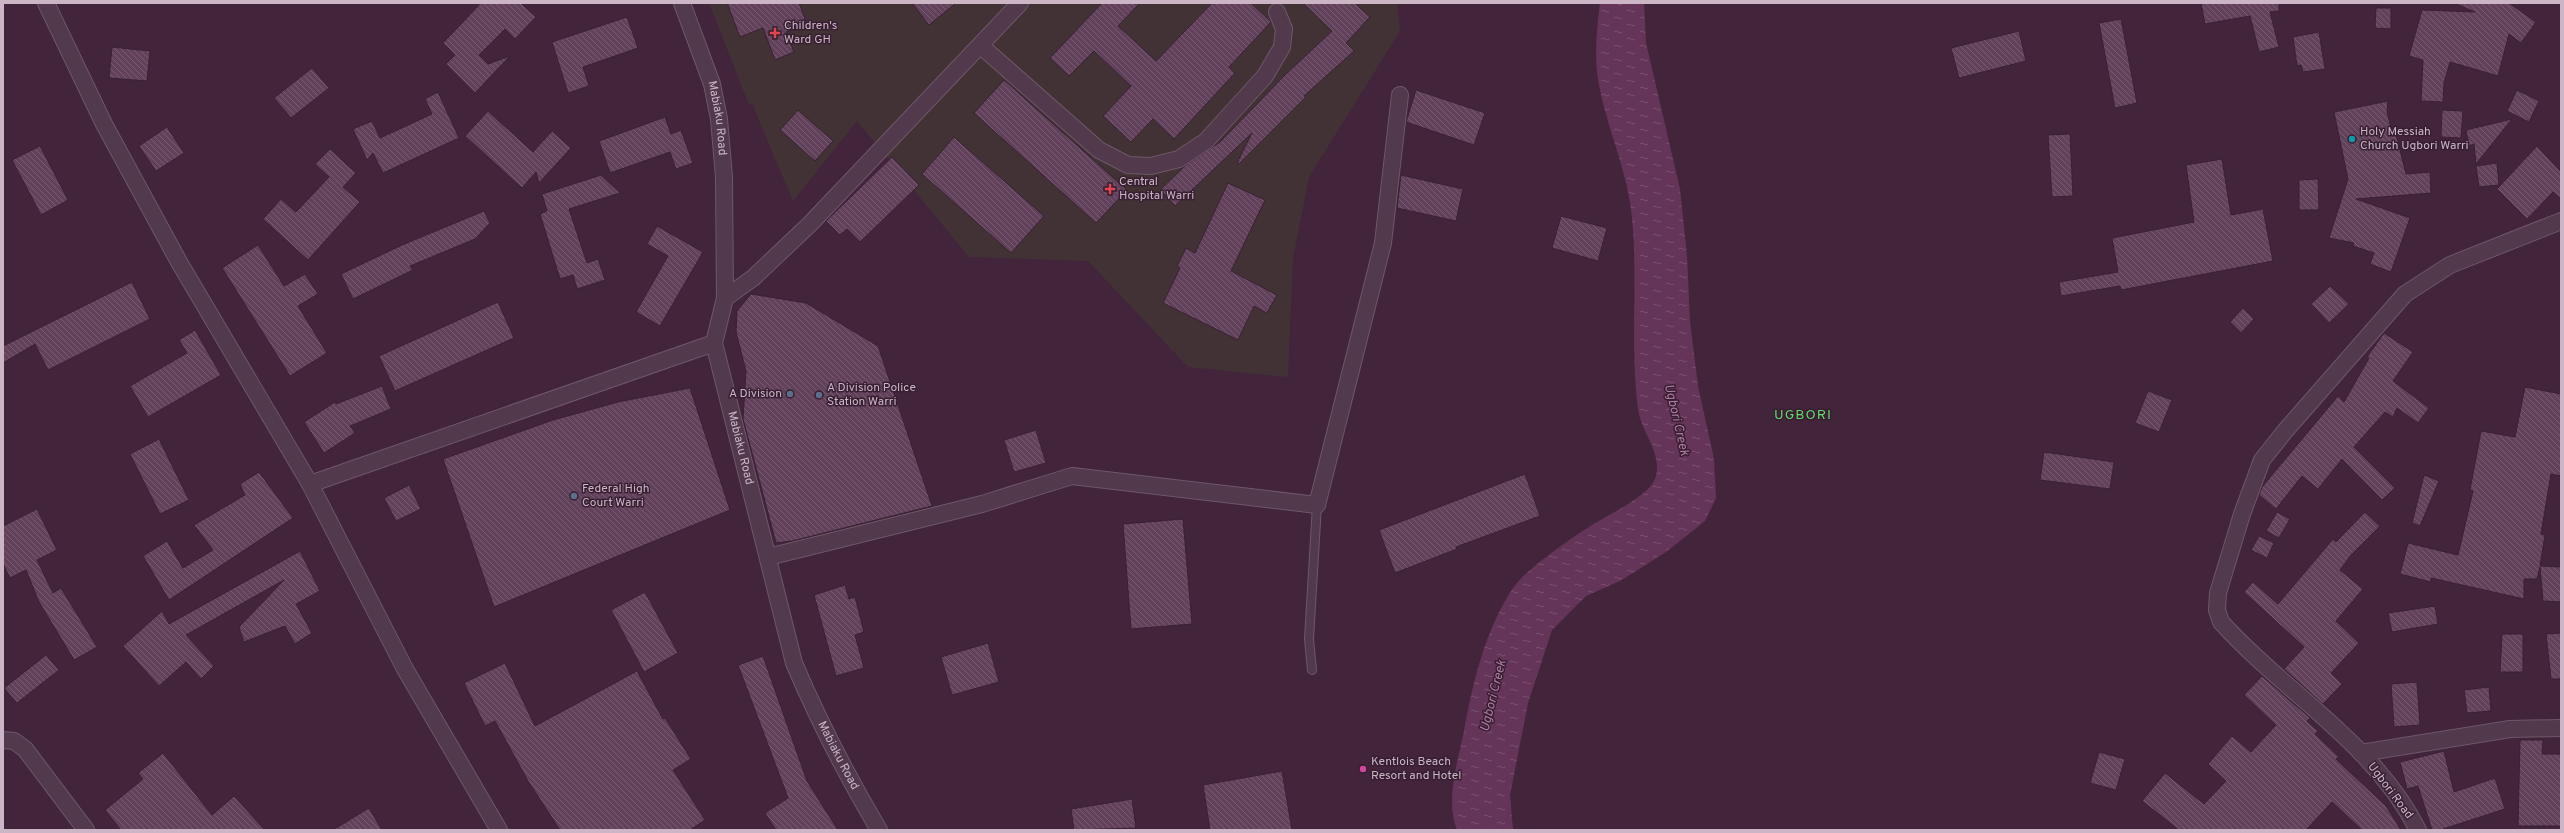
<svg xmlns="http://www.w3.org/2000/svg" width="2564" height="833" viewBox="0 0 2564 833" font-family="Overpass,sans-serif">
	<style>
		.medical { fill: #423235 }
		.water { fill: url(#water-ripples) }
		.building { fill: url(#building-back-hatch); stroke: #392033 }
		.lines { fill: none; stroke-linecap: round; stroke-linejoin: round }
		.lane-casing { stroke: #6f5769; stroke-width: 10 }
		.street-casing { stroke: #6f5769; stroke-width: 18 }
		.lane { stroke: #52394c; stroke-width: 8 }
		.street { stroke: #52394c; stroke-width: 16 }
		.health-dot { fill: #e0444e; stroke: #371e31; stroke-width: 1.5 }
		.culture-dot { fill: #0f9aa8; stroke: #371e31; stroke-width: 1.5 }
		.service-dot { fill: #5c6f8a; stroke: #371e31; stroke-width: 1.5 }
		.hotel-dot { fill: #d1479c; stroke: #371e31; stroke-width: 1.5 }
		.labels { text-anchor: middle; dominant-baseline: central; stroke-width: 3; stroke-linejoin: round; paint-order: stroke }
		.poi-label { font-size: 12px; fill: #ccb6c6; stroke: #371e31; text-anchor: start }
		.street-label { font-size: 12px; fill: #ccb6c6; stroke: #371e31 }
		.water-label { font-size: 13px; font-style: italic; fill: #b47ca7; stroke: #371e31 }
		.quarter-label { font-size: 14px; letter-spacing: 1px; fill: #64d96f; stroke: #371e31 }
	</style>
	<defs>
		<pattern id="water-ripples" width="26" height="14" patternUnits="userSpaceOnUse"><rect width="26" height="14" fill="#653559"/><path d="M2 4q2-2 4 0t4 0M15 11q2-2 4 0t4 0" fill="none" stroke="#7a506f"/></pattern>
		<pattern id="building-back-hatch" width="6" height="6" patternUnits="userSpaceOnUse"><rect width="6" height="6" fill="#62415a"/><path d="M-1 5l2 2M0 0l6 6M5-1l2 2" fill="none" stroke="#775a70"/></pattern>
	</defs>
	<rect width="100%" height="100%" fill="#42253b"/>
	<path class="medical" d="M709 3H1397L1400 31 1309 177 1293 259 1288 377 1188 367 1088 261 969 257 857 121 793 201 752 104 749 105Z"/>
	<path class="water" d="M1600 3H1644L1646 43 1680 189 1687 256 1690 322 1698 386 1714 459 1716 498 1705 521 1666 552 1620 581 1586 596 1552 630 1528 703 1510 795 1513 830H1457C1445 800 1458 761 1464 731 1473 682 1485 630 1513 588 1526 569 1569 540 1589 527 1605 516 1648 497 1655 479 1664 454 1641 433 1638 409 1629 341 1640 270 1630 202 1623 159 1602 114 1597 72 1595 49 1597 26 1600 3Z"/>
	<path class="building" d="M481 3H521L536 17 515 39 505 29 479 55 488 64 510 56 475 93 446 64 455 55 443 43Z
		M727 3H799L807 24 786 32 794 52 775 60 763 28 740 37Z
		M912 3H956L929 25Z
		M1102 3H1140L1118 26 1156 61 1212 3H1251L1271 22 1229 67 1235 73 1174 139 1153 119 1131 142 1103 116 1131 86 1094 51 1069 76 1050 58Z
		M1303 3H1355L1370 17 1346 43 1354 51 1304 96 1306 97 1239 164 1237 163 1252 133 1175 206 1160 190 1186 165 1220 142 1286 74 1332 31Z
		M2201 3H2279V11L2270 12 2279 47 2259 52 2250 16 2205 24Z
		M2454 3H2509L2536 22 2521 43 2509 34 2498 76 2450 62 2444 83 2443 102 2421 101 2423 60 2409 56 2422 10 2475 12Z
		M2376 8H2391V29L2375 28Z
		M627 17 638 48 583 67 589 86 568 93 552 42Z
		M2121 19 2137 103 2115 108 2099 23Z
		M2019 31 2026 61 1959 78 1951 48Z
		M2319 32 2325 69 2303 72 2301 65 2297 66 2293 37Z
		M112 47 150 51 147 81 109 78Z
		M312 68 329 88 291 118 274 98Z
		M1004 80 1127 190 1096 223 974 113Z
		M1416 90 1485 113 1474 145 1406 122Z
		M2517 90 2539 101 2529 122 2507 111Z
		M438 92 459 138 383 173 373 153 367 160 353 129 372 121 380 138 432 114 425 99Z
		M2388 101 2387 112 2393 135 2396 134 2406 174 2430 172 2431 193 2356 199 2410 218 2391 272 2370 264 2374 253 2353 246 2354 243 2329 238 2348 179 2334 112Z
		M798 110 833 141 815 161 780 130Z
		M2442 110 2463 111 2461 138 2441 137Z
		M488 111 533 152 552 131 571 148 539 183 536 172 522 188 465 136Z
		M665 117 671 134 681 130 693 163 676 169 670 152 610 173 599 141Z
		M2512 119 2476 164 2474 144 2469 146 2466 130Z
		M167 127 184 153 156 171 139 146Z
		M2070 134 2073 196 2052 197 2048 135Z
		M954 137 1044 216 1011 253 922 174Z
		M40 146 68 200 41 215 12 160Z
		M2537 146 2561 172V199L2553 192 2527 219 2497 189Z
		M330 149 356 173 343 187 360 202 308 260 263 219 281 199 296 212 329 177 315 164Z
		M892 157 919 185 860 242 847 229 840 235 826 221Z
		M2222 159 2231 215 2263 209 2273 261 2121 290 2120 286 2061 296 2059 282 2118 272 2112 238 2194 222 2186 165Z
		M2497 163 2499 185 2479 187 2476 166Z
		M601 175 620 193 569 209 587 263 598 259 605 280 577 289 573 275 560 279 540 214 547 211 542 194Z
		M1401 175 1463 189 1456 221 1397 208Z
		M2318 179 2319 210H2299V180Z
		M1228 183 1265 200 1231 271 1277 295 1267 313 1254 306 1238 340 1163 303 1180 268 1177 266 1186 248 1195 253Z
		M484 211 490 223 475 239 410 266 413 270 353 299 341 274 402 245Z
		M1561 216 1607 228 1598 261 1552 248Z
		M657 226 703 252 660 326 636 312 668 256 647 244Z
		M258 245 284 286 305 274 318 294 298 306 327 353 290 376 222 268Z
		M132 282 150 319 48 370 35 344 3 363V346Z
		M2330 286 2349 304 2329 323 2311 304Z
		M751 294 806 303 878 346 932 506 792 541 776 543 743 419 746 371 736 332 737 311Z
		M498 302 514 338 395 391 379 356Z
		M2243 308 2254 319 2241 333 2230 322Z
		M195 330 221 375 148 417 130 386 187 353 179 340Z
		M2384 333 2413 352 2393 381 2429 408 2418 423 2397 408 2393 417 2385 412 2354 447 2395 488 2382 500 2342 459 2318 489 2302 476 2276 509 2259 495 2262 487 2338 396 2344 402 2369 358 2367 357Z
		M382 386 391 409 350 426 355 433 324 453 304 422 335 402 336 404Z
		M2525 387 2561 394V476L2551 474 2541 534 2545 535 2540 566 2561 567V602L2543 601 2540 567 2537 579H2524V599L2431 578V582L2400 574 2408 543 2458 555 2473 491 2470 490 2481 431 2515 437Z
		M690 388 730 510 494 607 443 459 553 420 618 402Z
		M2148 391 2172 400 2159 432 2135 423Z
		M1036 430 1046 463 1014 472 1004 440Z
		M159 439 189 500 160 514 130 454Z
		M2044 452 2114 462 2110 489 2040 480Z
		M259 472 293 518 169 600 143 556 167 541 183 568 213 550 194 525 245 495 240 484Z
		M1525 474 1540 516 1456 547 1457 549 1395 573 1379 530Z
		M2424 475 2439 481 2420 526 2412 523Z
		M409 485 421 509 396 521 384 498Z
		M37 509 57 550 37 560 53 593 61 588 97 647 74 660 39 602 26 570 10 578 3 564V526Z
		M2277 512 2290 519 2279 538 2266 531Z
		M2365 512 2380 526 2351 555 2340 570 2363 589 2336 621 2359 643 2331 673 2342 684 2323 704 2284 669 2304 647 2244 592 2253 582 2278 604 2333 539 2336 542Z
		M1183 519 1192 624 1131 629 1123 524Z
		M2259 536 2274 543 2267 558 2251 550Z
		M300 551 320 591 296 604 312 633 295 644 285 626 244 642 239 627 284 580 186 635 214 666 201 679 186 662 159 686 123 646 162 611 169 624Z
		M845 585 849 599 855 597 864 632 855 635 864 668 836 676 814 595Z
		M645 592 678 653 644 672 611 610Z
		M2435 606 2438 624 2392 632 2388 613Z
		M2561 633V679H2551L2546 634Z
		M2502 634H2523V672H2500Z
		M988 643 999 682 952 695 941 657Z
		M46 655 59 670 17 703 4 688Z
		M763 656 807 781 838 830H776L765 813 788 798 738 665Z
		M505 663 535 726 637 671 663 719 665 718 691 759 673 770 705 820 690 830H560L528 781 495 721 485 726 464 683Z
		M2262 676 2310 718 2307 721 2318 731 2315 734 2339 757 2336 759 2386 806 2401 830H2362L2332 802 2306 830H2179L2142 801 2165 773 2204 804 2226 781 2208 764 2232 736 2251 752 2276 725 2244 695Z
		M2417 682 2420 725 2394 727 2391 684Z
		M2489 687 2491 711 2467 713 2464 690Z
		M2520 740H2543L2542 754H2561V826H2518Z
		M2444 751 2454 792 2495 778 2505 809 2440 830H2432L2418 786 2407 789 2400 762Z
		M2099 752 2125 759 2116 790 2090 783Z
		M163 753 212 815 234 796 265 830H121L105 810 143 779 138 773Z
		M1282 771 1292 830H1210L1203 785Z
		M1132 799 1136 828 1074 830 1071 809Z
		M369 808 382 830H333Z"/>
	<g class="lines">
		<defs>
			<path id="lane" d="M1312 670 1309 639 1317 505"/>
			<g id="street">
				<path d="M46 3 104 124 179 262 310 484 405 669 499 830"/>
				<path id="s1" d="M682 3 712 84 719 119 724 177 725 298 714 343 794 663C819 722 847 776 879 830"/>
				<path d="M981 46 1099 150 1128 165 1151 166 1179 159 1206 141 1265 76 1282 47 1284 29 1277 12"/>
				<path d="M725 298 753 278 810 224 1020 3"/>
				<path d="M310 484 714 343"/>
				<path d="M768 557 982 504 1072 476 1317 505 1383 243 1400 95"/>
				<path d="M3 740 14 741 25 749 86 830"/>
				<path d="M2361 753 2510 729 2561 728"/>
				<path d="M2418 830C2374 743 2284 692 2221 622L2217 610 2218 593 2242 514 2262 460 2285 431 2405 294 2450 265 2561 221"/>
			</g>
		</defs>
		<use href="#lane" class="lane-casing"/>
		<use href="#street" class="street-casing"/>
		<use href="#lane" class="lane"/>
		<use href="#street" class="street"/>
	</g>
	<g class="health-dot">
		<path d="M773 27h4v4h4v4h-4v4h-4v-4h-4v-4h4z"/>
		<path d="M1108 183h4v4h4v4h-4v4h-4v-4h-4v-4h4z"/>
	</g>
	<circle class="culture-dot" cx="2352" cy="139" r="4"/>
	<g class="service-dot">
		<circle cx="790" cy="394" r="4"/>
		<circle cx="819" cy="395" r="4"/>
		<circle cx="574" cy="496" r="4"/>
	</g>
	<circle class="hotel-dot" cx="1363" cy="769" r="4"/>
	<g class="labels">
		<g class="poi-label">
			<text x="784" y="26">Children's<tspan x="784" dy="14">Ward GH</tspan></text>
			<text x="2360" y="132">Holy Messiah<tspan x="2360" dy="14">Church Ugbori Warri</tspan></text>
			<text x="1119" y="182">Central<tspan x="1119" dy="14">Hospital Warri</tspan></text>
			<text x="827" y="388">A Division Police<tspan x="827" dy="14">Station Warri</tspan></text>
			<text x="782" y="394" text-anchor="end">A Division</text>
			<text x="582" y="489">Federal High<tspan x="582" dy="14">Court Warri</tspan></text>
			<text x="1371" y="762">Kentlois Beach<tspan x="1371" dy="14">Resort and Hotel</tspan></text>
		</g>
		<g class="street-label">
			<text stroke="none"><textPath href="#s1" startOffset="121">Mabiaku Road</textPath></text>
			<text stroke="none"><textPath href="#s1" startOffset="456">Mabiaku Road</textPath></text>
			<text stroke="none"><textPath href="#s1" startOffset="780">Mabiaku Road</textPath></text>
			<text transform="translate(2390 791) rotate(53)">Ugbori Road</text>
		</g>
		<g class="water-label">
			<text transform="translate(1676 420) rotate(77)">Ugbori Creek</text>
			<text transform="translate(1494 696) rotate(-76)">Ugbori Creek</text>
		</g>
		<g class="quarter-label">
			<text x="1803" y="415">UGBORI</text>
		</g>
	</g>
	<rect width="2564" height="833" fill="none" stroke="#ccb6c6" stroke-width="8"/>
</svg>
